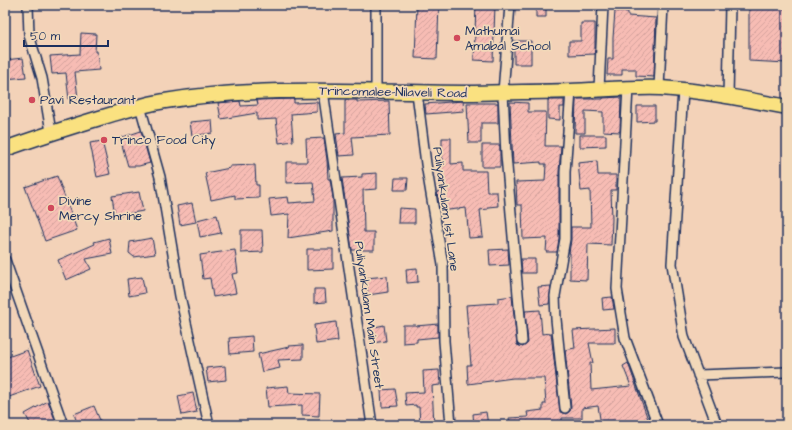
<svg xmlns="http://www.w3.org/2000/svg" width="792" height="430" viewBox="0 0 792 430" font-family="'Architects Daughter',sans-serif">
	<style>
		.building { fill: url(#building-hatch); stroke: #1b2f5e }
		.lines { fill: none; stroke-linecap: round; stroke-linejoin: round }
		.street-casing { stroke: #1b2f5e; stroke-width: 12 }
		.primary-casing { stroke: #1b2f5e; stroke-width: 17 }
		.street { stroke: #f2d8b9; stroke-width: 9 }
		.primary { stroke: #fae180; stroke-width: 14 }
		.poi-dot { fill: #d1495b; stroke: #f2d8b9; stroke-width: 1.5 }
		.labels { text-anchor: middle; dominant-baseline: central; stroke-width: 3.5; stroke-linejoin: round; paint-order: stroke }
		.poi-label { font-size: 13px; fill: #1b2f5e; stroke: #f2d8b9; text-anchor: start }
		.street-label { font-size: 13px; fill: #1b2f5e; stroke: #f2d8b9 }
	</style>
	<defs>
		<pattern id="building-hatch" width="6" height="6" patternUnits="userSpaceOnUse"><rect width="6" height="6" fill="#f7bcb4"/><path d="M-1 1l2-2M0 6l6-6M5 7l2-2" fill="none" stroke="#d3a29d"/></pattern>
	</defs>
	<rect width="100%" height="100%" fill="#f3d2b8"/>
	<filter id="ink" filterUnits="userSpaceOnUse"><feTurbulence type="fractalNoise" baseFrequency=".025" numOctaves="2"/><feDisplacementMap in="SourceGraphic" scale="8" xChannelSelector="R" yChannelSelector="G"/><feConvolveMatrix kernelMatrix="1 2 1 2 8 2 1 2 1" color-interpolation-filters="sRGB"/></filter>
	<g filter="url(#ink)">
		<path class="building" d="M417 5H439L437 59 415 58Z
			M476 5H495L493 61 474 60Z
			M536 5H546V17H536Z
			M749 5H779L787 12V63L749 61Z
			M615 11 628 12V16L656 18 654 77 636 76V69H622V75H607L608 59H613V38Z
			M581 23H595V54L569 55V41H581Z
			M81 33 96 34 95 52H97L99 70 75 72 78 99 69 100 66 73 52 74 50 56 80 54Z
			M514 41H531V64H514Z
			M23 58 26 77 5 79V60Z
			M621 97 620 132 603 131V112L585 111V133H575L576 99H603V98Z
			M294 99V103L317 102V112L291 114 293 141 279 143 276 119 257 120V113L221 119 218 103 240 101 241 106 258 105 257 100Z
			M345 100H357V102L389 101 390 135 352 137 354 155 339 156 336 134 345 133Z
			M548 100H564V107H560V120L548 119Z
			M463 101 464 111 426 114 425 104Z
			M510 102 528 103V112H546L545 146H561L559 172V238L557 252H546L547 238 523 239 522 205H517L516 182 545 181 546 164H541V162L513 164Z
			M467 103H498V123H481V143H469Z
			M637 106H655V121L637 122Z
			M212 120 213 133 192 136 190 122Z
			M141 131 150 163 139 166H128L120 138Z
			M580 135H606V146L580 147Z
			M324 138 327 160 328 179H330L333 198V231L288 238 289 214 271 216 269 199 288 197 289 203 315 201 313 182 286 183V162H307L306 139Z
			M442 138H451V164L463 163V171H486L487 192H497L498 206 488 207V209L480 210 483 237 469 238 466 208 440 211 437 192 440 191 439 164H442Z
			M102 141 110 174 97 177 90 143Z
			M482 145H500V167H482Z
			M597 161 598 175H616V190H611L612 219 611 245 588 244 587 280 570 279V253H569L571 240V227H591L590 190 581 191 578 163Z
			M255 165 256 185H259V198L235 199V195L211 200 205 173 230 168V166Z
			M377 173V189L363 190 364 232H374V250H352L342 178 362 177V174Z
			M57 176 77 230 45 241 25 187Z
			M395 178H408L407 190H394Z
			M139 192 143 211 115 216 112 196Z
			M192 203 196 222 180 225 177 206Z
			M399 208 415 209V223H398Z
			M217 215 221 233 200 237 197 220Z
			M241 230H262L263 252 241 253Z
			M109 238 112 254 86 259 91 269 66 280 58 260 95 244 94 242Z
			M152 238 155 254 134 257 129 253 130 242Z
			M307 249H333V269L307 270Z
			M508 249 509 265 490 266 489 250Z
			M235 250 238 273 232 274 236 293 213 297 210 278 203 279 200 255Z
			M521 259H535V273H522Z
			M417 268 418 282 407 283 406 269Z
			M387 276 388 292 368 295 366 278Z
			M142 277 145 293 129 296 127 279Z
			M551 286 549 304 540 305 538 287Z
			M314 289H325L326 302 314 303Z
			M512 296 517 345 523 347 528 343 525 311 540 310 542 334 551 333 560 412 566 414 570 411 571 408 565 350 575 348 573 330 615 328V343H589L593 363H590L591 390 631 386 623 366 628 363 650 425H601L598 406 582 408V418H562V425H510L509 418 528 417 527 412 543 410V404H546L544 378H513L468 384 467 365H471L466 305 498 303V298Z
			M612 297 614 309 603 310 602 298Z
			M336 322 338 341 316 344 314 325Z
			M438 324V337L417 339V342L403 343V325H416V326Z
			M384 325 386 341 372 343 370 328Z
			M252 336 253 352 230 354 229 338Z
			M303 345V359L278 360 280 368 262 372 258 354 289 347V346Z
			M27 350 40 386 9 397 5 386V358Z
			M225 366 226 380 208 382 206 368Z
			M439 370 440 385 432 386 434 425H420L419 407H416V405L406 406 405 393 424 392 423 371Z
			M288 386 289 393 320 394 319 416 302 415V405L268 407 266 388Z
			M395 389 398 406 382 407 381 390Z
			M193 393 197 412 182 415 178 396Z
			M48 401 56 422 51 425H31L25 414Z
			M94 406 102 425H78L74 414Z
			M486 412 488 425H474L473 414Z"/>
		<g class="lines">
			<defs>
				<path id="street" d="M28 5 29 35 42 78 51 132
					M510 5 503 92 506 155 522 341
					M628 88 617 289 625 338 658 425
					M659 88 663 5
					M599 89 603 5
					M683 90 672 264 684 337 717 425
					M323 91 372 425
					M376 91V5
					M417 93 426 164 443 265 444 341 451 425
					M728 96 730 5
					M140 106 160 177 180 296 209 425
					M5 260 63 425
					M698 375 787 372
					M565 408 556 319 555 296 565 239V172L571 91"/>
				<path id="primary" d="M5 149C38 137 70 127 103 117 124 111 144 104 165 101 267 84 371 93 474 93 506 92 538 92 570 91 600 90 630 87 661 88 704 91 745 99 787 107"/>
			</defs>
			<use href="#street" class="street-casing"/>
			<use href="#primary" class="primary-casing"/>
			<use href="#street" class="street"/>
			<use href="#primary" class="primary"/>
		</g>
	</g>
	<g class="poi-dot">
		<circle cx="457" cy="38" r="4"/>
		<circle cx="32" cy="100" r="4"/>
		<circle cx="104" cy="140" r="4"/>
		<circle cx="51" cy="208" r="4"/>
	</g>
	<g class="labels">
		<g class="poi-label">
			<text x="465" y="31">Mathumai<tspan x="465" dy="15">Amabal School</tspan></text>
			<text x="40" y="100">Pavi Restaurant</text>
			<text x="112" y="140">Trinco Food City</text>
			<text x="59" y="201">Divine<tspan x="59" dy="15">Mercy Shrine</tspan></text>
		</g>
		<g class="street-label">
			<text transform="translate(393 92) rotate(1)">Trincomalee-Nilaveli Road</text>
			<text transform="translate(446 209) rotate(82)">Puliyankulam 1st Lane</text>
			<text transform="translate(369 315) rotate(82)">Puliyankulam Main Street</text>
		</g>
	</g>
	<rect width="792" height="430" fill="none" stroke="#f2d8b9" stroke-width="20"/>
	<rect x="10" y="10" width="772" height="410" fill="none" stroke="#1b2f5e" stroke-width="1.5" filter="url(#ink)"/>
	<path d="M24 40v6h84v-6" fill="none" stroke="#1b2f5e" stroke-width="2"/>
	<text x="30" y="40" font-size="12" fill="#1b2f5e" stroke="#f2d8b9" stroke-width="3" paint-order="stroke">50 m</text>
</svg>
